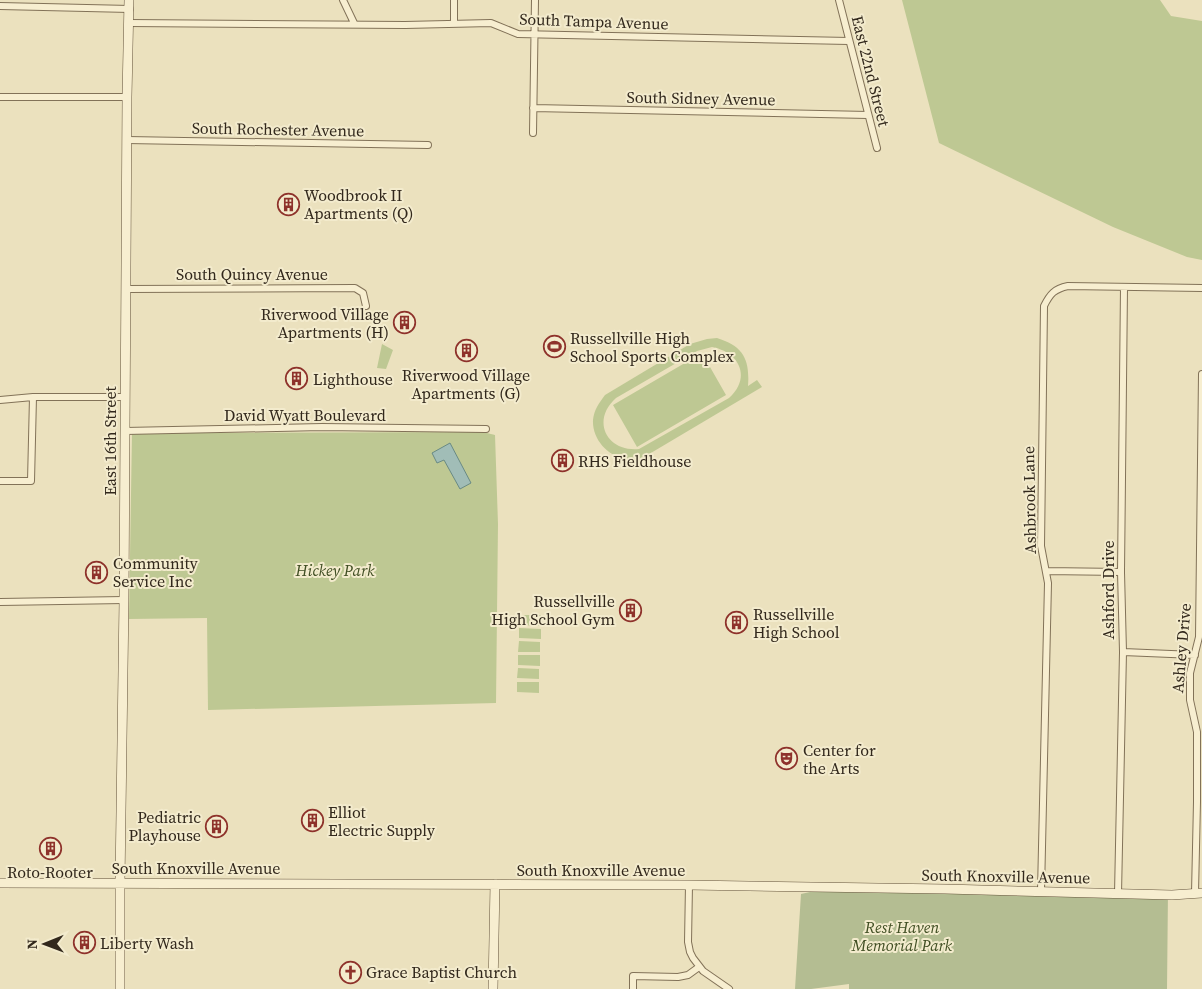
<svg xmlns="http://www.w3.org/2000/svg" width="1202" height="989" viewBox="0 0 1202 989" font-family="'Source Serif 4',serif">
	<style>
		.green { fill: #bec893; fill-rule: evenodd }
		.cemetery { fill: #b4bd92 }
		.water { fill: #a1bdb7; stroke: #698a84 }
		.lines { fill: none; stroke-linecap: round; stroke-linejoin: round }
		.street-casing { stroke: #827258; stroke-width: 8 }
		.secondary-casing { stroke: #64533b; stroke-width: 10 }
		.street { stroke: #f7eed0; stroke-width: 6 }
		.secondary { stroke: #f7eed0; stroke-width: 9 }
		.labels { text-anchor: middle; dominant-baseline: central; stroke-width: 4; stroke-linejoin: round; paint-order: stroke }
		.street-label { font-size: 16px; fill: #32281c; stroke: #f3ebcd }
		.poi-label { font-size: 16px; fill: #32281c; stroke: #f3ebcd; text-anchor: start }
		.park-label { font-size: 16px; font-style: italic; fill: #404e23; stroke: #f3ebcd }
	</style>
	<rect width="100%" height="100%" fill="#ebe1be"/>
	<path class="green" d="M902 0H1160L1171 16 1202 21V260L1187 257 1113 227 939 143Z
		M717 338C743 346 750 359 748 386L757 380 762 387 629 466 624 458C607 456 592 438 593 420 594 410 599 403 605 395L690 344 707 339ZM712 347C739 352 752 377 729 398L639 449C606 452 591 420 616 398L697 351Z
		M382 344 393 350 386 369 377 368Z
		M702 353 726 395 637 447 613 405Z
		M483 432 495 435 498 524 496 703 208 710 207 618 129 619 132 433Z
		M519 615H541V626L519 625Z
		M519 628 541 629V639L519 638Z
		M519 641 540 642V652H518Z
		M518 655H540V666L518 665Z
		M518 668 539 669V679L517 678Z
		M517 682H539V693L517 692Z"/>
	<path class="cemetery" d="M850 883 1168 891 1167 989H849V984L811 989H795L801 894Z"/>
	<path class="water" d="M450 443 471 483 460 489 444 460 437 463 432 453Z"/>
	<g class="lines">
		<defs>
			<path id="street" d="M343 0 354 23
				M839 0 877 148
				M0 6 130 9
				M129 23 405 25 491 23 518 34 849 41
				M454 24V0
				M0 97H127
				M533 108 868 115
				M533 133 535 0
				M127 140 428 145
				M126 289 355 288 363 293 366 306
				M0 400 33 397H125
				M125 431 322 427 486 429
				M0 481H31L33 397
				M1046 571 1121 572
				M0 602 124 600
				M1123 652 1195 655
				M689 885 688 942 690 952 693 958 703 971 729 989
				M1041 891 1048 583 1041 546 1044 306C1050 294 1054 289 1068 286L1202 288
				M1195 893 1197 802V732L1190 700V673L1199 637 1202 374
				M1118 894 1123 652 1121 572 1124 287
				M633 989V976L678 977 688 975 699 967"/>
			<path id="secondary" d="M0 883 689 885 945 889 1172 895 1202 893
				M120 989V883L124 600 127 97 129 0
				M493 989 495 884"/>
		</defs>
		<use href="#street" class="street-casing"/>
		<use href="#secondary" class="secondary-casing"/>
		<use href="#street" class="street"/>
		<use href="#secondary" class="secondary"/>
	</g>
	<defs>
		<symbol id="building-ring" viewBox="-11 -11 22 22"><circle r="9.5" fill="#f3ebcd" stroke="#8e322b" stroke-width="1.5"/><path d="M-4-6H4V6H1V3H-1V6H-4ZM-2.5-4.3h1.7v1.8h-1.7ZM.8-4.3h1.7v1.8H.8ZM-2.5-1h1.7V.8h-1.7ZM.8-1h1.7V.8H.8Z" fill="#8e322b"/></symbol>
		<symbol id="stadium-ring" viewBox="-11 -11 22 22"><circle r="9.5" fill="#f3ebcd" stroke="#8e322b" stroke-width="1.5"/><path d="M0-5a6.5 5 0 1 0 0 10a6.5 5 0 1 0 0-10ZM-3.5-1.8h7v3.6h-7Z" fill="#8e322b"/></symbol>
		<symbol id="theatre-ring" viewBox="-11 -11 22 22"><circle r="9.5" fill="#f3ebcd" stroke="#8e322b" stroke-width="1.5"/><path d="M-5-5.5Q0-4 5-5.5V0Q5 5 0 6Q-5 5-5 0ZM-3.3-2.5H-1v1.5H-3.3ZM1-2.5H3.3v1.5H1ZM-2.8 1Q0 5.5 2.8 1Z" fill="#8e322b"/></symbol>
		<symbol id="church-ring" viewBox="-11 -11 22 22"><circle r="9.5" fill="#f3ebcd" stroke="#8e322b" stroke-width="1.5"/><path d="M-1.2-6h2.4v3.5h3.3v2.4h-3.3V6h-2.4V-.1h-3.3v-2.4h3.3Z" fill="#8e322b"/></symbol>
	</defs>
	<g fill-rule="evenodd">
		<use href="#building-ring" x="276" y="192" width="25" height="25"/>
		<use href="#building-ring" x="392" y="310" width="25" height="25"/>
		<use href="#stadium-ring" x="542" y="334" width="25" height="25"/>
		<use href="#building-ring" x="454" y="338" width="25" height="25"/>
		<use href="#building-ring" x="284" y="366" width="25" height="25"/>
		<use href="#building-ring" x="550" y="448" width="25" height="25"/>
		<use href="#building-ring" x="84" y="560" width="25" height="25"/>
		<use href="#building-ring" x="618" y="598" width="25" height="25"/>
		<use href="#building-ring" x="724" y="610" width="25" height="25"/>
		<use href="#theatre-ring" x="774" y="746" width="25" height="25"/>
		<use href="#building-ring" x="300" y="808" width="25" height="25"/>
		<use href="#building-ring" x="204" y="814" width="25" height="25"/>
		<use href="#building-ring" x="38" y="836" width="25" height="25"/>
		<use href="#building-ring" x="72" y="930" width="25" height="25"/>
		<use href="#church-ring" x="338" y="960" width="25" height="25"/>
	</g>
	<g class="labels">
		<g class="street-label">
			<text transform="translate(594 21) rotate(2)">South Tampa Avenue</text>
			<text transform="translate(871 71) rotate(76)">East 22nd Street</text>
			<text transform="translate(701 98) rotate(1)">South Sidney Avenue</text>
			<text transform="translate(278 129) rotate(1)">South Rochester Avenue</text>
			<text x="252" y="274">South Quincy Avenue</text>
			<text x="305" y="415">David Wyatt Boulevard</text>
			<text transform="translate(110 441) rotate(-90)">East 16th Street</text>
			<text transform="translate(1029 500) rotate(-91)">Ashbrook Lane</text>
			<text transform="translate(1108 590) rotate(-90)">Ashford Drive</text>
			<text transform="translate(1181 648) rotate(-85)">Ashley Drive</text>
			<text x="196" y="868">South Knoxville Avenue</text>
			<text x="601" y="870">South Knoxville Avenue</text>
			<text transform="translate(1006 876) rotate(1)">South Knoxville Avenue</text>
		</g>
		<g class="poi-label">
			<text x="304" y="195">Woodbrook II<tspan x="304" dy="18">Apartments (Q)</tspan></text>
			<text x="389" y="314" text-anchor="end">Riverwood Village<tspan x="389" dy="18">Apartments (H)</tspan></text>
			<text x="570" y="338">Russellville High<tspan x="570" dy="18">School Sports Complex</tspan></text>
			<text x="466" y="375" text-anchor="middle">Riverwood Village<tspan x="466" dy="18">Apartments (G)</tspan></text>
			<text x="313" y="379">Lighthouse</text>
			<text x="578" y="461">RHS Fieldhouse</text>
			<text x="113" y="563">Community<tspan x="113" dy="18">Service Inc</tspan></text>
			<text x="615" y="601" text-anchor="end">Russellville<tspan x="615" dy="18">High School Gym</tspan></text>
			<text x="753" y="614">Russellville<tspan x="753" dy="18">High School</tspan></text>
			<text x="803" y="750">Center for<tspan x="803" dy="18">the Arts</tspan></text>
			<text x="328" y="812">Elliot<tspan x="328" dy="18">Electric Supply</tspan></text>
			<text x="201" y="817" text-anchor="end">Pediatric<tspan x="201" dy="18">Playhouse</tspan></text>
			<text x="50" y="872" text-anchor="middle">Roto-Rooter</text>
			<text x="100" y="943">Liberty Wash</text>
			<text x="366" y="972">Grace Baptist Church</text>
		</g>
		<g class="park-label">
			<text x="335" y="570">Hickey Park</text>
			<text x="902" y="927">Rest Haven<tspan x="902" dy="18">Memorial Park</tspan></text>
		</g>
	</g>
	<g transform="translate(45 944) rotate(269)" stroke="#f3ebcd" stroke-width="4" paint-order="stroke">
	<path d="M0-4L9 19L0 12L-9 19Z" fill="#32281c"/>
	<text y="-8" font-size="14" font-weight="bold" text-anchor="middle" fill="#32281c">N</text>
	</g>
</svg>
